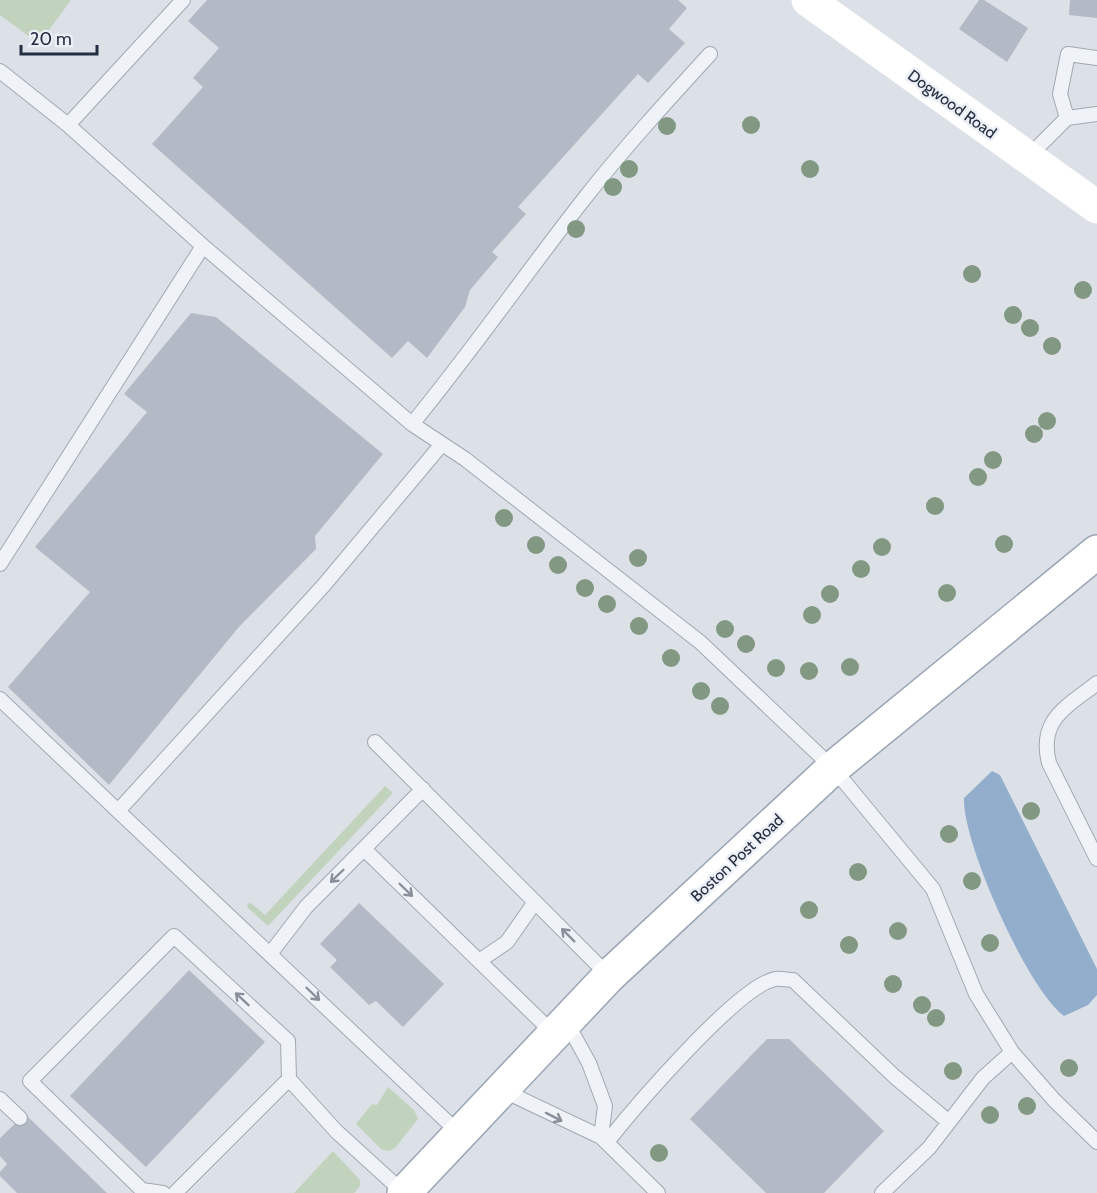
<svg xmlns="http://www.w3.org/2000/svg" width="1097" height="1193" viewBox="0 0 1097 1193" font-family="Cabin,sans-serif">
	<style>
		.green { fill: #c2d3bd }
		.water { fill: #93aecc }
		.building { fill: #b3bac5 }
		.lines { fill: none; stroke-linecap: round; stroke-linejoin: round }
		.lane-casing { stroke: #a1a8b2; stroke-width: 16 }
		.primary-casing { stroke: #9ba5b5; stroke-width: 36 }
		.lane { stroke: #eff2f6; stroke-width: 14 }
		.secondary { stroke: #fff; stroke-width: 33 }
		.primary { stroke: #fff; stroke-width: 33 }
		.tree { fill: #829883 }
		.oneway { stroke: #8a909b }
		.labels { text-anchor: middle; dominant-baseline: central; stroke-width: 5; stroke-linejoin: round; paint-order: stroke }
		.street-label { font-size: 16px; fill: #252e40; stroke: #ecf0f6 }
	</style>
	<rect width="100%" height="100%" fill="#dce1e8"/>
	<path class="green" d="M0 0H71L39 44 0 15Z
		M385 786 393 793 268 926 248 908 247 904 251 903 265 915Z
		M388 1087 414 1110 418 1119 395 1148 389 1151 381 1149 356 1124 372 1104 377 1105Z
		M333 1151 360 1180V1186L354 1193H294Z"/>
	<path class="water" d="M992 771 1000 775 1097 969V995L1088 1005 1064 1016C1028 990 962 843 964 798Z"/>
	<path class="building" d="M207 0H678L687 8 669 29 685 43 648 83 638 74 518 207 526 214 492 252 498 257 470 290 465 307 427 358 408 341 392 358 152 144 203 87 193 78 219 48 188 21Z
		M979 0H984L1028 28 1007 62 959 29Z
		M1070 0H1097V18L1069 15Z
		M191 313 216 317 383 454 315 536 316 549 238 628 109 785 8 687 90 592 35 547 147 412 124 394Z
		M359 903 444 984 403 1027 376 1001 369 1005 330 967 337 960 320 944Z
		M189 970 265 1042 146 1167 70 1096Z
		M767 1039H789L884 1131 824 1193H766L690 1119Z
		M25 1114 107 1193H17L0 1176V1172L7 1164 0 1156V1138Z"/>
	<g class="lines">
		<defs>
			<path id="lane" d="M0 71 68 125 203 246 412 424 465 459 700 642 833 768 933 889 976 994 1012 1052 1054 1100 1097 1142
				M1067 118 1060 94 1068 54 1097 58
				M68 125 183 0
				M1027 158 1067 118 1097 114
				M412 424C472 351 526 273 584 199 624 148 667 101 710 54
				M442 444 324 585 118 811 459 1133
				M0 564 203 246
				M1097 683C1067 707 1038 719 1049 763L1097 859
				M0 699 118 811
				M375 742 609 976
				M364 849 554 1034
				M270 954 306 907 423 789
				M479 961 507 942 535 902
				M502 1090 601 1137 605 1106 589 1063 567 1023
				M0 1099 20 1118
				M601 1137 658 1193
				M607 1142C634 1108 737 987 775 979 780 978 788 980 793 980L895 1077 949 1122
				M163 1193 142 1190 30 1081 174 936 288 1041 289 1079 336 1131 404 1193
				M175 1193 289 1079
				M882 1193 929 1148 983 1078 1012 1052"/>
			<path id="primary" d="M404 1193 609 976 833 768 1097 552"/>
		</defs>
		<use href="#lane" class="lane-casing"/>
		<use href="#primary" class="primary-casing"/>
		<use href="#lane" class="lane"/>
		<path class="secondary" d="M808 0 1097 207"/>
		<use href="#primary" class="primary"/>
	</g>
	<g class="tree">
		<circle cx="751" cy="125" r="9"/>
		<circle cx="667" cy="126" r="9"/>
		<circle cx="629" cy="169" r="9"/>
		<circle cx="810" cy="169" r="9"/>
		<circle cx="613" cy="187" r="9"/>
		<circle cx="576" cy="229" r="9"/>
		<circle cx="972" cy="274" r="9"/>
		<circle cx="1083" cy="290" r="9"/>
		<circle cx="1013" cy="315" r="9"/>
		<circle cx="1030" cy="328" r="9"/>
		<circle cx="1052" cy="346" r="9"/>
		<circle cx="1047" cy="421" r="9"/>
		<circle cx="1034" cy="434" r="9"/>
		<circle cx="993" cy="460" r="9"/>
		<circle cx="978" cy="477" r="9"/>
		<circle cx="935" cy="506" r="9"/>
		<circle cx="504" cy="518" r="9"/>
		<circle cx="1004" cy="544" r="9"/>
		<circle cx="536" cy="545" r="9"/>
		<circle cx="882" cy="547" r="9"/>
		<circle cx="638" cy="558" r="9"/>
		<circle cx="558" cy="565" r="9"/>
		<circle cx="861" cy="569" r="9"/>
		<circle cx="585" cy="588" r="9"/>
		<circle cx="947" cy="593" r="9"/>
		<circle cx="830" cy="594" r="9"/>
		<circle cx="607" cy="604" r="9"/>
		<circle cx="812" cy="615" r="9"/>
		<circle cx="639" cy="626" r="9"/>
		<circle cx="725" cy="629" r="9"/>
		<circle cx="746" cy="644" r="9"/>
		<circle cx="671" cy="658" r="9"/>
		<circle cx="850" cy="667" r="9"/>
		<circle cx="776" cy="668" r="9"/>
		<circle cx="809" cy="671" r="9"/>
		<circle cx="701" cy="691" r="9"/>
		<circle cx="720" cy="706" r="9"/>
		<circle cx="1031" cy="811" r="9"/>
		<circle cx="949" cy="834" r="9"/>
		<circle cx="858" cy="872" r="9"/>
		<circle cx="972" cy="881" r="9"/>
		<circle cx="809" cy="910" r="9"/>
		<circle cx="898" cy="931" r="9"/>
		<circle cx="990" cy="943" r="9"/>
		<circle cx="849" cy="945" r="9"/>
		<circle cx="893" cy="984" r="9"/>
		<circle cx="922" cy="1005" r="9"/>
		<circle cx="936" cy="1018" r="9"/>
		<circle cx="1069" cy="1068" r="9"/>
		<circle cx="953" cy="1071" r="9"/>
		<circle cx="1027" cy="1106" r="9"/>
		<circle cx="990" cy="1115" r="9"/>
		<circle cx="659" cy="1153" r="9"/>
	</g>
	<defs><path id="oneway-shaft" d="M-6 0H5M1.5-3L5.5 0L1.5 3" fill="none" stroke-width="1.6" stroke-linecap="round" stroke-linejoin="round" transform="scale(1.5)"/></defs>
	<g class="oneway">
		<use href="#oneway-shaft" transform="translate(337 876) rotate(136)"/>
		<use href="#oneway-shaft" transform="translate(406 890) rotate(44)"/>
		<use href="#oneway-shaft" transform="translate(568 935) rotate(-135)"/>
		<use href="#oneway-shaft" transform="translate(313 994) rotate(44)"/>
		<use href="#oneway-shaft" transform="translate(242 999) rotate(-137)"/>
		<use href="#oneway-shaft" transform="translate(554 1117) rotate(27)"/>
	</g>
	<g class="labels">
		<g class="street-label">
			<text transform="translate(952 104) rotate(36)">Dogwood Road</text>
			<text transform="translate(737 858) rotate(-43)">Boston Post Road</text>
		</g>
	</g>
	<path d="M21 45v9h76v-9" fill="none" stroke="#252e40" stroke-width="3"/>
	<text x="30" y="45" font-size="18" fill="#252e40" stroke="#ecf0f6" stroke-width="4.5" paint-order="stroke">20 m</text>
</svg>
